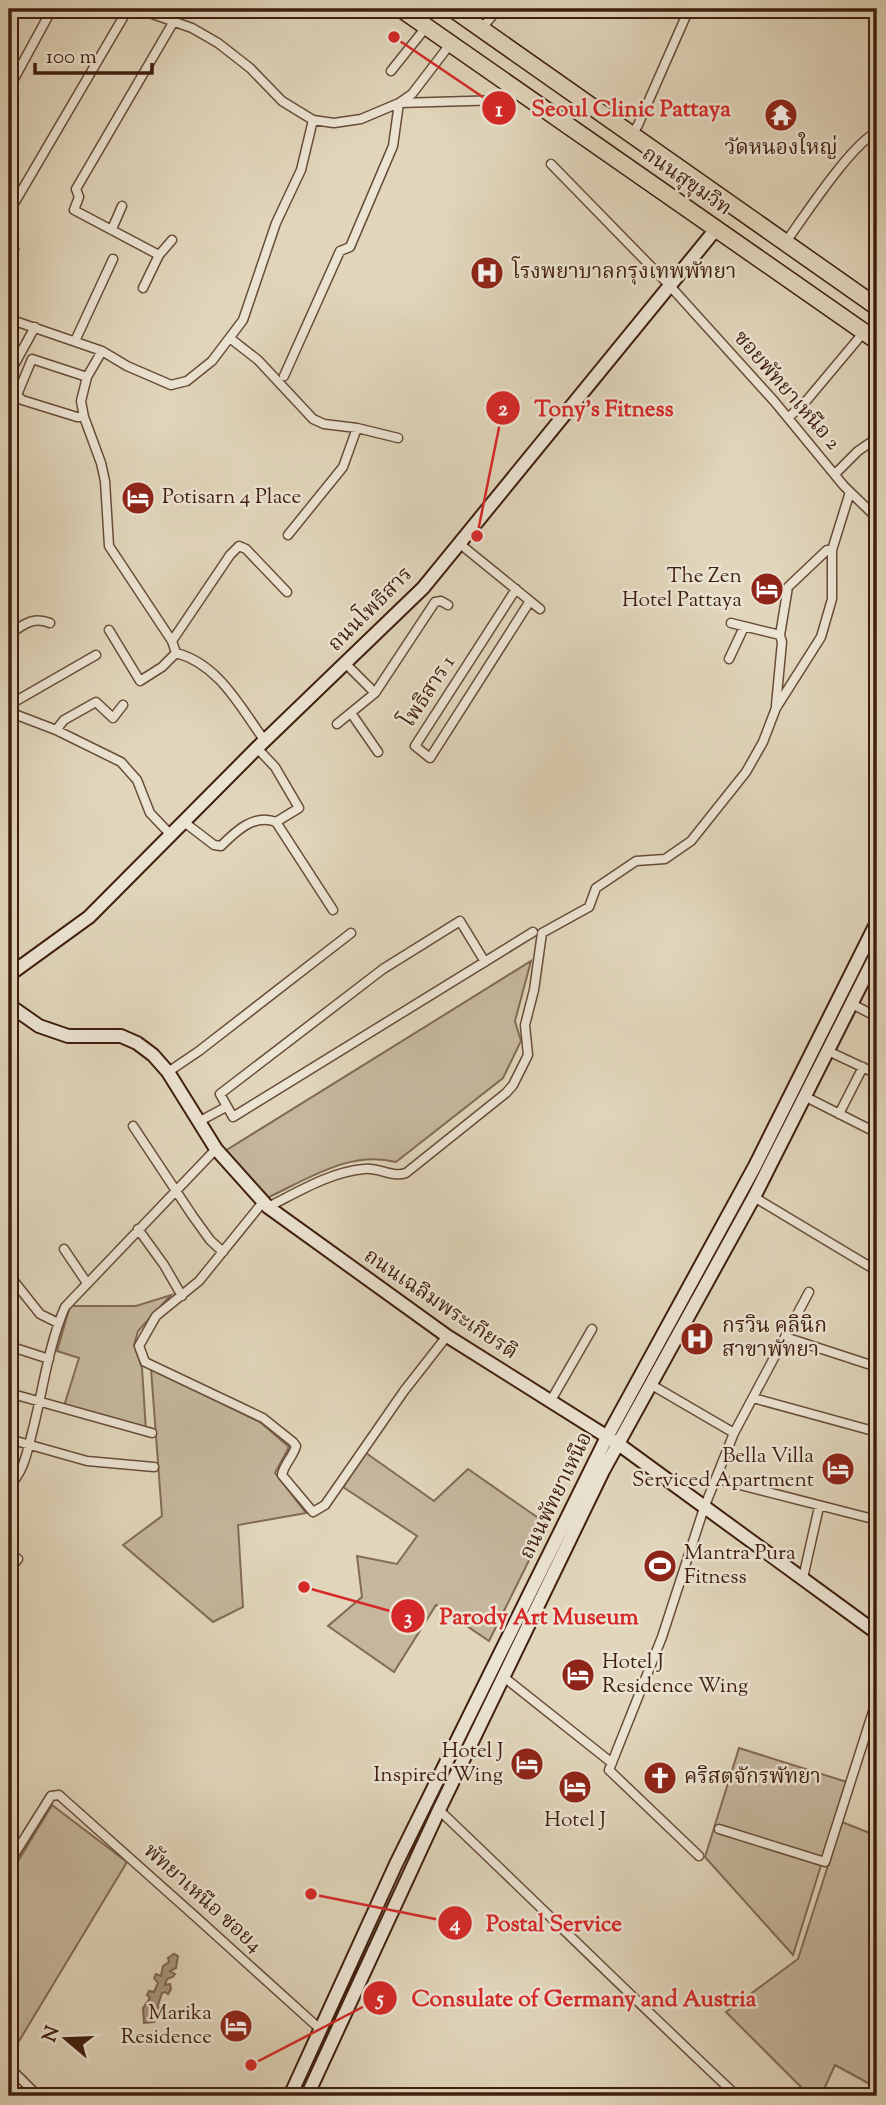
<svg xmlns="http://www.w3.org/2000/svg" width="886" height="2105" viewBox="0 0 886 2105" font-family="'Sorts Mill Goudy','Noto Serif Thai',serif">
	<style>
		.green { fill: #c5b79d; stroke: #826a55; stroke-width: 2 }
		.water { fill: #aa9780; stroke: #7f6752; stroke-width: 2 }
		.lines { fill: none; stroke-linecap: round; stroke-linejoin: round }
		.street-casing { stroke: #684c38; stroke-width: 11 }
		.secondary-casing { stroke: #3f1e0d; stroke-width: 16 }
		.highway-casing { stroke: #3f1e0d; stroke-width: 19 }
		.street { stroke: #ece4d3; stroke-width: 8 }
		.secondary { stroke: #ece4d3; stroke-width: 12 }
		.highway { stroke: #e1d6bb; stroke-width: 16 }
		.labels { text-anchor: middle; dominant-baseline: central; stroke-width: 5; stroke-linejoin: round; paint-order: stroke }
		.poi-label { font-size: 21px; fill: #3f1e0d; stroke: #ece4d3; text-anchor: start }
		.street-label { font-size: 21px; fill: #3f1e0d; stroke: #ece4d3 }
		.leader { fill: none; stroke: #d62828; stroke-width: 2.5 }
		.callout-dot { fill: #d62828; stroke: #ece4d3; stroke-width: 2.5 }
		.mark-label { font-size: 21px; text-anchor: middle; font-weight: bold; fill: #fff }
		.callout-label { font-size: 23px; text-anchor: middle; font-weight: bold; fill: #d62828; stroke: #ece4d3; stroke-width: 5; stroke-linejoin: round; paint-order: stroke }
	</style>
	<rect width="100%" height="100%" fill="#e1d6bb"/>
	<filter id="stains"><feTurbulence type="fractalNoise" baseFrequency=".00286" numOctaves="4"/><feColorMatrix values="0 0 0 0 .2 0 0 0 0 .09 0 0 0 0 .02 0 0 0 .5 -.17"/></filter>
	<radialGradient id="worn" r=".72"><stop offset=".6" stop-color="#630" stop-opacity="0"/><stop offset="1" stop-color="#630" stop-opacity=".3"/></radialGradient>
	<path class="green" d="M531 961 515 1021 521 1041 503 1078 396 1162C350 1150 308 1179 267 1198L225 1151Z
		M171 1295 138 1331 134 1345 142 1368 146 1431 64 1406 79 1358 57 1351 70 1306H136Z
		M151 1369 260 1422 289 1447 275 1473 306 1513 238 1525 243 1607 213 1622 123 1545 162 1516Z
		M366 1453 434 1501 468 1469 547 1524 489 1641 436 1605 394 1672 328 1626 362 1597 357 1556 397 1564 417 1536 343 1487Z
		M739 1748 847 1782 793 1955 705 1857Z
		M52 1805 127 1862 10 2056 9 1876Z
		M842 1822 877 1836V2088L835 2065 821 2096H810L726 2012 798 1959Z"/>
	<path class="water" d="M174 1954 178 1956 176 1968 170 1971 175 1974 173 1977 167 1979 165 1985 170 1984 171 1989 168 1994 165 1992 162 1993 158 2005 159 2014 154 2022 144 2023 143 2008 150 1998 147 1995 149 1991 154 1992 158 1983 154 1978 156 1974 161 1976 163 1966 169 1962 168 1958Z"/>
	<g class="lines">
		<defs>
			<path id="street" d="M138 9 192 28 218 43 250 68 282 101 313 120 334 123 361 119 399 103 412 94 451 43
				M482 28 498 9
				M391 71 427 26
				M9 88 52 9
				M632 134 638 125 689 9
				M551 164 670 286 774 401 844 486 877 518
				M15 202 128 9
				M112 229 122 206
				M785 243C804 217 851 144 877 132
				M9 247 14 249
				M159 255 74 210 79 197 76 189 174 21
				M143 288 159 255 172 240
				M9 319 102 351 127 366 171 385 187 381 212 361 243 320 276 223 301 170 313 120
				M231 339 258 360 313 419 324 424 357 428 398 438
				M75 341 113 259
				M102 351 87 377 81 401 84 417 101 463 105 481 109 546 172 641 176 653C219 664 240 707 265 741
				M9 374 35 327
				M284 376 340 251 350 247 393 146 399 103 503 100 521 93
				M84 417H77L22 400 17 395 32 359 87 377
				M788 418 807 400 864 332
				M835 474 858 451 877 438
				M288 535 343 467 357 428
				M460 544 540 609
				M516 589 415 746 430 758 530 601
				M731 623 780 635 788 587 827 550H832
				M109 630 140 681 162 667 176 653
				M9 634C24 625 32 616 50 623
				M172 641 230 555 239 546 246 549 287 592
				M729 659 744 627
				M345 663 375 693
				M9 705 96 655
				M776 705 782 642 780 635
				M9 712 56 730 121 762 137 780 150 813 171 835
				M351 713 378 752
				M337 724 375 693 435 602 441 601 448 605
				M56 730 64 720 96 702 113 718 123 705
				M257 748 275 767 299 808 276 822 333 910
				M184 822 214 845 221 846C235 832 254 813 276 822
				M485 962 460 921 383 969 220 1094 233 1117 533 932
				M852 1004 877 1017
				M828 1051 877 1074
				M168 1072 199 1051 351 933
				M806 1097 877 1133
				M839 1114 863 1067
				M200 1121 226 1107
				M133 1126 192 1215 210 1240 223 1252
				M754 1197 877 1271
				M263 1202 199 1281 156 1316 139 1346 145 1362 263 1418 293 1442 296 1446C293 1457 284 1464 282 1475L313 1512 325 1505 404 1391 447 1336
				M268 1207C298 1192 330 1172 364 1169 379 1167 392 1178 406 1173L506 1093 513 1085 528 1055 525 1025 534 990 542 933 589 907 596 888 636 861 665 859 691 841 746 772 763 742 776 708 821 637 832 599V550L850 492
				M138 1229 164 1265 182 1296
				M64 1249 87 1283
				M9 1275 40 1314 58 1323
				M785 1337 877 1367
				M9 1346 49 1359
				M650 1384 734 1433
				M9 1393 152 1433
				M753 1398 877 1432
				M550 1402 592 1329
				M9 1439 87 1461 154 1467
				M717 1479 877 1520
				M9 1486C24 1472 27 1452 32 1433 43 1391 48 1346 65 1307L216 1149
				M9 1551 18 1559 9 1570
				M803 1578 819 1507
				M505 1678 612 1763
				M439 1810C539 1905 637 2002 737 2096
				M719 1829 825 1862 877 1699
				M699 1856 609 1770 662 1637 704 1508 734 1433 809 1292
				M9 1863 51 1796 59 1795C147 1873 234 1951 321 2030
				M9 2067 38 2096"/>
			<path id="secondary" d="M9 975 89 917 257 748 423 588 716 229
				M9 1005 39 1026 68 1036H121L137 1043 153 1055 168 1072 216 1149 268 1207 447 1336 617 1443 877 1633
				M290 2096 396 1864 607 1437 755 1166 877 922
				M307 2096 439 1810 603 1471 754 1197 877 953"/>
			<path id="highway" d="M401 9 877 341
				M453 9 877 307"/>
		</defs>
		<use href="#street" class="street-casing"/>
		<use href="#secondary" class="secondary-casing"/>
		<use href="#highway" class="highway-casing"/>
		<use href="#street" class="street"/>
		<use href="#secondary" class="secondary"/>
		<use href="#highway" class="highway"/>
	</g>
	<defs>
		<symbol id="temple-disc" viewBox="-11 -11 22 22"><circle r="9.5" fill="#8f2418" stroke="#ece4d3"/><path d="M0-6L5-2H3V0L6.5 2.5H4V6H1.5V3h-3V6H-4V2.5H-6.5L-3 0V-2H-5Z" fill="#fff"/></symbol>
		<symbol id="hospital-disc" viewBox="-11 -11 22 22"><circle r="9.5" fill="#8f2418" stroke="#ece4d3"/><path d="M-5-5h3v3.5h4V-5h3V5h-3V1.5h-4V5h-3Z" fill="#fff"/></symbol>
		<symbol id="hotel-disc" viewBox="-11 -11 22 22"><circle r="9.5" fill="#8f2418" stroke="#ece4d3"/><path d="M-6-4.5h1.5V1H6V5H4.5V3h-9V5H-6ZM-4 0a1.8 1.8 0 1 1 3.6 0ZM.5 0V-2.5h3Q6-2.5 6 0Z" fill="#fff"/></symbol>
		<symbol id="stadium-disc" viewBox="-11 -11 22 22"><circle r="9.5" fill="#8f2418" stroke="#ece4d3"/><path d="M0-5a6.5 5 0 1 0 0 10a6.5 5 0 1 0 0-10ZM-3.5-1.8h7v3.6h-7Z" fill="#fff"/></symbol>
		<symbol id="church-disc" viewBox="-11 -11 22 22"><circle r="9.5" fill="#8f2418" stroke="#ece4d3"/><path d="M-1.2-6h2.4v3.5h3.3v2.4h-3.3V6h-2.4V-.1h-3.3v-2.4h3.3Z" fill="#fff"/></symbol>
	</defs>
	<g fill-rule="evenodd">
		<use href="#temple-disc" x="762" y="96" width="38" height="38"/>
		<use href="#hospital-disc" x="468" y="254" width="38" height="38"/>
		<use href="#hotel-disc" x="119" y="479" width="38" height="38"/>
		<use href="#hotel-disc" x="748" y="570" width="38" height="38"/>
		<use href="#hospital-disc" x="678" y="1320" width="38" height="38"/>
		<use href="#hotel-disc" x="819" y="1450" width="38" height="38"/>
		<use href="#stadium-disc" x="641" y="1547" width="38" height="38"/>
		<use href="#hotel-disc" x="559" y="1656" width="38" height="38"/>
		<use href="#hotel-disc" x="508" y="1745" width="38" height="38"/>
		<use href="#church-disc" x="641" y="1759" width="38" height="38"/>
		<use href="#hotel-disc" x="556" y="1768" width="38" height="38"/>
		<use href="#hotel-disc" x="217" y="2007" width="38" height="38"/>
	</g>
	<g class="labels">
		<g class="poi-label">
			<text x="781" y="149" text-anchor="middle">วัดหนองใหญ่</text>
			<text x="512" y="273">โรงพยาบาลกรุงเทพพัทยา</text>
			<text x="162" y="498">Potisarn 4 Place</text>
			<text x="742" y="577" text-anchor="end">The Zen<tspan x="742" dy="24">Hotel Pattaya</tspan></text>
			<text x="722" y="1327">กรวิน คลินิก<tspan x="722" dy="24">สาขาพัทยา</tspan></text>
			<text x="814" y="1457" text-anchor="end">Bella Villa<tspan x="814" dy="24">Serviced Apartment</tspan></text>
			<text x="684" y="1554">Mantra Pura<tspan x="684" dy="24">Fitness</tspan></text>
			<text x="602" y="1663">Hotel J<tspan x="602" dy="24">Residence Wing</tspan></text>
			<text x="503" y="1752" text-anchor="end">Hotel J<tspan x="503" dy="24">Inspired Wing</tspan></text>
			<text x="684" y="1778">คริสตจักรพัทยา</text>
			<text x="575" y="1821" text-anchor="middle">Hotel J</text>
			<text x="212" y="2014" text-anchor="end">Marika<tspan x="212" dy="24">Residence</tspan></text>
		</g>
		<g class="street-label">
			<text transform="translate(686 182) rotate(35)">ถนนสุขุมวิท</text>
			<text transform="translate(786 391) rotate(49)">ซอยพัทยาเหนือ 2</text>
			<text transform="translate(371 610) rotate(-45)">ถนนโพธิสาร</text>
			<text transform="translate(429 692) rotate(-57)">โพธิสาร 1</text>
			<text transform="translate(440 1305) rotate(34)">ถนนเฉลิมพระเกียรติ</text>
			<text transform="translate(557 1496) rotate(-64)">ถนนพัทยาเหนือ</text>
			<text transform="translate(202 1899) rotate(42)">พัทยาเหนือ ซอย4</text>
		</g>
	</g>
	<path class="leader" d="M394 37L499 108M477 536L503 408M304 1587L408 1616M311 1894L455 1923M251 2065L380 1998"/>
	<g class="callout-dot">
		<circle cx="394" cy="37" r="7"/>
		<circle cx="477" cy="536" r="7"/>
		<circle cx="304" cy="1587" r="7"/>
		<circle cx="311" cy="1894" r="7"/>
		<circle cx="251" cy="2065" r="7"/>
		<circle cx="499" cy="108" r="18"/>
		<circle cx="503" cy="408" r="18"/>
		<circle cx="408" cy="1616" r="18"/>
		<circle cx="455" cy="1923" r="18"/>
		<circle cx="380" cy="1998" r="18"/>
	</g>
	<g class="mark-label">
		<text x="499" y="116">1</text>
		<text x="503" y="415">2</text>
		<text x="408" y="1624">3</text>
		<text x="455" y="1930">4</text>
		<text x="380" y="2005">5</text>
	</g>
	<g class="callout-label">
		<text x="631" y="116">Seoul Clinic Pattaya</text>
		<text x="604" y="416">Tony's Fitness</text>
		<text x="539" y="1624">Parody Art Museum</text>
		<text x="554" y="1931">Postal Service</text>
		<text x="584" y="2006">Consulate of Germany and Austria</text>
	</g>
	<rect width="886" height="2105" fill="none" stroke="#e1d6bb" stroke-width="35"/>
	<rect x="10" y="10" width="865" height="2084" fill="none" stroke="#3f1e0d" stroke-width="3.5"/>
	<rect x="18" y="18" width="851" height="2070" fill="none" stroke="#3f1e0d" stroke-width="2"/>
	<g transform="translate(66 2039) rotate(289)" stroke="#ece4d3" stroke-width="5" paint-order="stroke">
	<path d="M0-5L12 26L0 18L-12 26Z" fill="#3f1e0d"/>
	<text y="-10" font-size="19" font-weight="bold" text-anchor="middle" fill="#3f1e0d">N</text>
	</g>
	<path d="M35 63v10h117v-10" fill="none" stroke="#3f1e0d" stroke-width="3.5"/>
	<text x="46" y="63" font-size="21" fill="#3f1e0d" stroke="#ece4d3" stroke-width="5" paint-order="stroke">100 m</text>
	<rect width="100%" height="100%" filter="url(#stains)"/>
	<rect width="100%" height="100%" fill="url(#worn)"/>
</svg>
